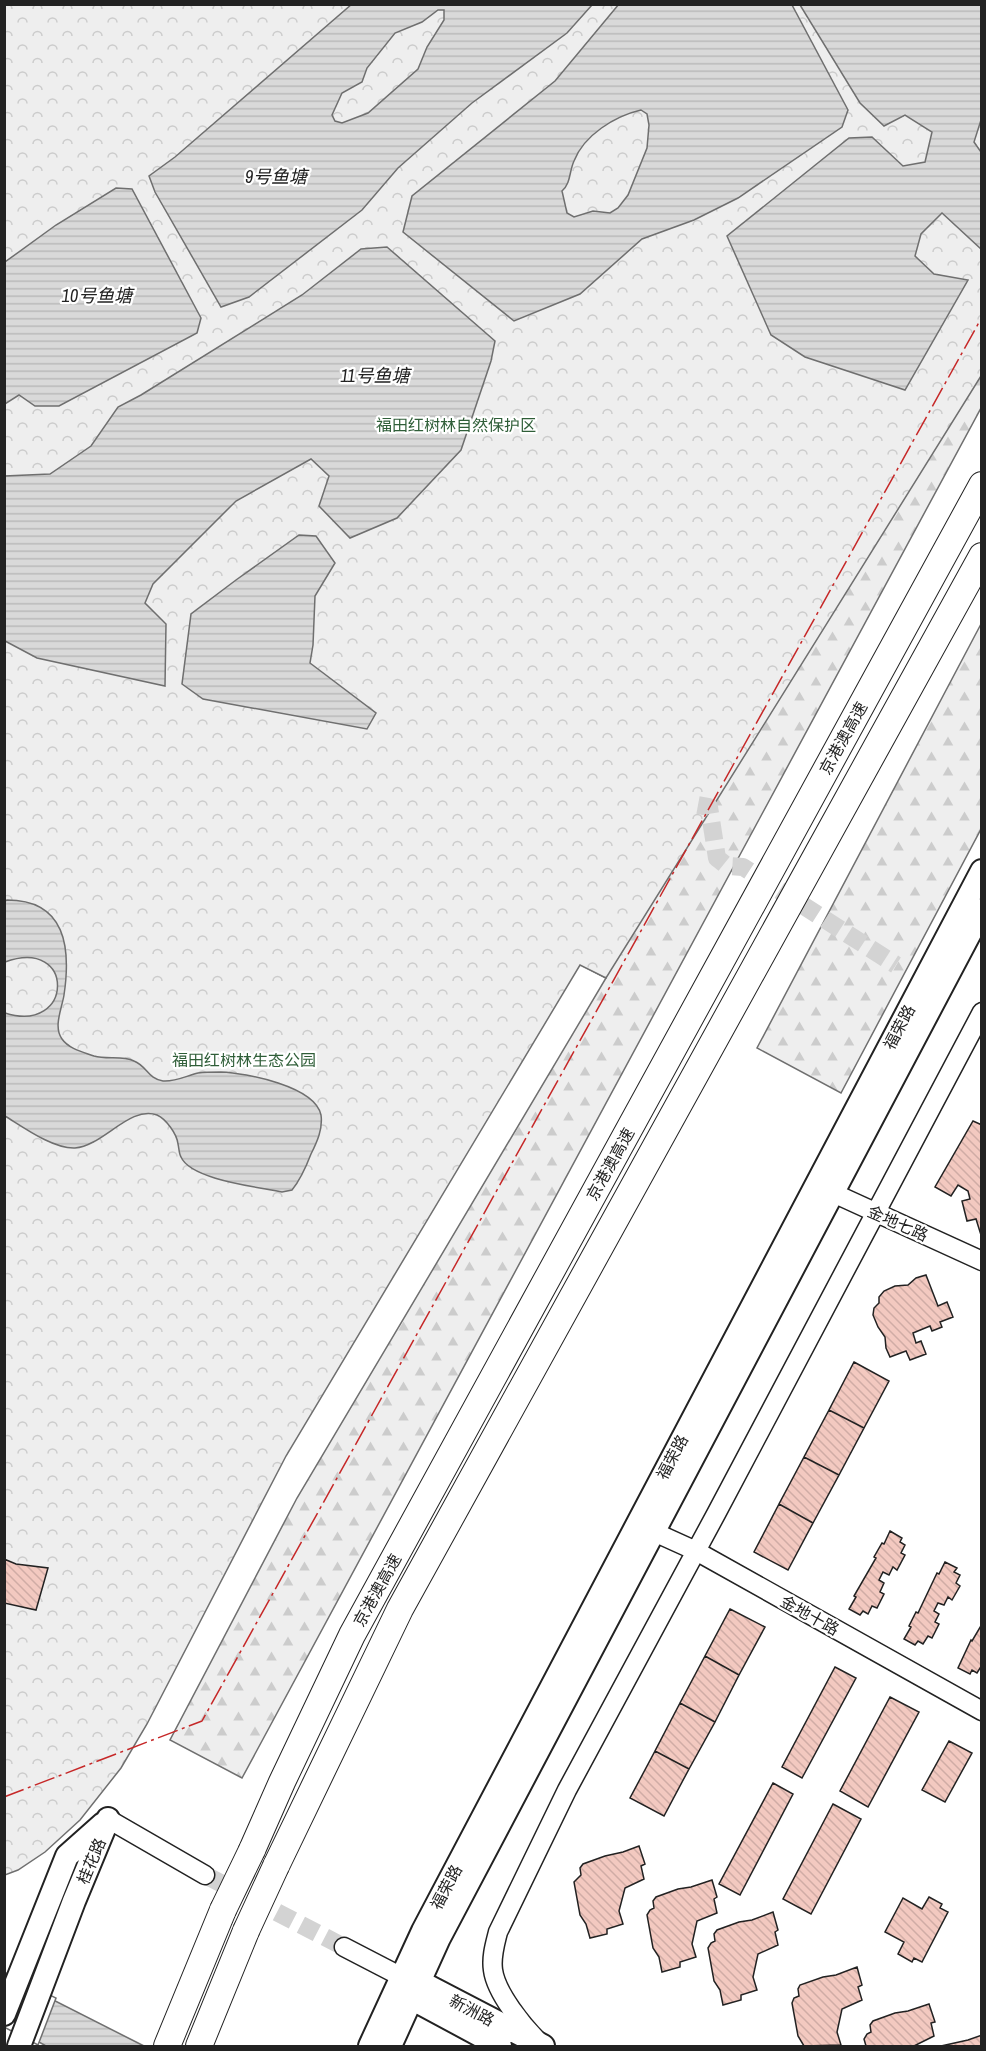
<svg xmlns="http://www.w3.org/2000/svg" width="986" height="2051" viewBox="0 0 986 2051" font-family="'Archivo Narrow','Noto Sans SC',sans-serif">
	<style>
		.forest { fill: url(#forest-firs); stroke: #6f6f6f; stroke-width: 1.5 }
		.park { fill: url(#park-crowns); stroke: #6f6f6f; stroke-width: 1.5 }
		.water { fill: url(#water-rules); stroke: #6f6f6f; stroke-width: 1.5; fill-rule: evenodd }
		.pier { fill: #fff; stroke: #6f6f6f; stroke-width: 1.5 }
		.building { fill: url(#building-back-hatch); stroke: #222; stroke-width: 1.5 }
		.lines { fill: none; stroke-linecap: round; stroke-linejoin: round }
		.minor-tunnel { stroke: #d3d3d3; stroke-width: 18; stroke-dasharray: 18 9; stroke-linecap: butt }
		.minor-casing { stroke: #222; stroke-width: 21 }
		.major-casing { stroke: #222; stroke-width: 26 }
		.highway-casing { stroke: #222; stroke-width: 28 }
		.minor { stroke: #fff; stroke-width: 18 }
		.major { stroke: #fff; stroke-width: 22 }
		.highway { stroke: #fff; stroke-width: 26 }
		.highway-bridge-casing { stroke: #222; stroke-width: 28; stroke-linecap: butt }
		.highway-bridge { stroke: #fff; stroke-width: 26 }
		.power { stroke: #c62828; stroke-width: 1.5; stroke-dasharray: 21 4.5 3 4.5; stroke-linecap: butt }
		.labels { text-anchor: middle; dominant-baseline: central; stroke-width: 4.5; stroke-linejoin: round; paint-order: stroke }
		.park-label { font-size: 16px; fill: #2f5e38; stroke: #fff }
		.street-label { font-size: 16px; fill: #222; stroke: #fff }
		.water-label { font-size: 18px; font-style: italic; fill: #222; stroke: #fff }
	</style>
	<defs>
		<pattern id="forest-firs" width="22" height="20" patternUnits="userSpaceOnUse" patternTransform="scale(1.5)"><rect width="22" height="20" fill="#eee"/><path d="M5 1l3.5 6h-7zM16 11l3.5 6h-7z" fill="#ccc"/></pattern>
		<pattern id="park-crowns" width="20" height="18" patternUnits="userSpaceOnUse" patternTransform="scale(1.5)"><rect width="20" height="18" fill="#eee"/><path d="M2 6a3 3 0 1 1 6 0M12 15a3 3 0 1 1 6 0" fill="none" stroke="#ccc"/></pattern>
		<pattern id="water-rules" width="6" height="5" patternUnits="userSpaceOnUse" patternTransform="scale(1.5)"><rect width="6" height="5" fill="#d9d9d9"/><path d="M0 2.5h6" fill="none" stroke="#bababa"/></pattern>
		<pattern id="building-back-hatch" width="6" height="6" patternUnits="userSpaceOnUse" patternTransform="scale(1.5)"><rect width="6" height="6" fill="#f3c9c0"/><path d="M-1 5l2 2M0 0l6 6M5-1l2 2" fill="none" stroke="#d0aca5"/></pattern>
	</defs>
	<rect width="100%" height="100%" fill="#fff"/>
	<path class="forest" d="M800 4 981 249V408L242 1778 170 1740 297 1498 606 978 5 662 4 234Z
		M981 624V829L841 1093 757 1048Z"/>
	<path class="park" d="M5 5H981V376L606 978 580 965 286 1456 147 1724 121 1768 80 1820 45 1852 18 1870 5 1875Z"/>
	<path class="water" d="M352 4 592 5 567 33 472 103 398 168 362 210 249 297 221 307 155 192 149 176 175 157ZM438 10H444V20L427 47 418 69 368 113 342 123 335 121 332 115 342 93 362 82 367 68 395 33 422 22Z
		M619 4 792 5 848 110 842 127 738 198 694 220 642 239 580 294 514 321 403 232 412 196 555 81ZM641 110 647 114 649 125 647 148 628 195 618 208 610 213 593 211 574 217 567 213 562 191C571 183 569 172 574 161 584 135 615 116 641 110Z
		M800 5H981V120L974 142 981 152V249L942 213 921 234 915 256 934 274 968 280 905 390 805 357 771 335 727 236 849 138 872 137 903 166 925 162 932 132 905 115 884 126 860 103Z
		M116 188 132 189 201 318 197 333 59 406H35L19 395 5 404V262L56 225Z
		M387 247 495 341 491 361 461 450 397 518 350 538 319 506 329 476 311 459 236 501 153 584 145 603 166 624 165 686 37 658 5 641V476L50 474 91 446 118 407 141 395 302 295 361 249Z
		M299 535 316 536 335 563 315 596 313 645 310 663 376 713 367 729 203 699 182 684 191 614 236 580Z
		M7 900C66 900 71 948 64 995 62 1008 53 1027 62 1039 69 1049 83 1052 94 1056 107 1060 122 1055 134 1061 147 1066 148 1079 163 1081 175 1082 186 1076 198 1073 205 1072 214 1072 221 1072 246 1073 315 1086 321 1115 323 1129 317 1142 311 1154 306 1167 301 1179 292 1190L282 1192C259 1187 191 1180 181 1157 179 1154 179 1148 178 1144 177 1134 166 1119 157 1115 130 1105 103 1146 75 1148 53 1149 23 1127 5 1116V1013C74 1035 76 936 5 962L4 902Z
		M4 1975 144 2046H46L5 2023Z"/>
	<path class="pier" d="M4 1972 56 1998 38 2045 4 2027Z"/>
	<path class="building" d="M973 1121 982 1125 981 1235 976 1219 967 1221 962 1201 970 1199 968 1191 958 1185 951 1196 935 1187Z
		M926 1275 938 1306 947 1302 953 1317 940 1322 942 1327 932 1331 930 1326 913 1333 916 1343 921 1341 926 1354 910 1360 906 1351 890 1357 886 1348 885 1337 878 1327 873 1315 874 1308 879 1303V1297L884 1291 895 1286 908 1285 916 1278Z
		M854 1362 889 1381 864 1428 829 1410Z
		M829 1410 864 1428 839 1475 804 1457Z
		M804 1457 839 1475 813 1523 779 1504Z
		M779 1504 813 1523 788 1570 754 1552Z
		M890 1531 902 1538 900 1542 905 1545 901 1553 905 1555 897 1570 893 1567 889 1575 883 1572 879 1580 884 1583 880 1592 884 1594 877 1608 872 1606 868 1614 863 1611 860 1615 849 1609 856 1597 854 1596 876 1558 874 1557 882 1543 884 1544Z
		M4 1559 16 1564 48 1568 36 1610 4 1603Z
		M945 1562 957 1568 954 1572 960 1575 956 1583 960 1586 952 1600 948 1597 944 1605 938 1603 934 1611 939 1614 935 1622 939 1624 932 1638 928 1636 923 1644 918 1641 915 1645 904 1639 911 1627 909 1626 916 1612 918 1613 937 1573 939 1574Z
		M730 1609 765 1627 739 1675 705 1656Z
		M982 1624V1665L977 1673 972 1670 970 1674 958 1668 971 1640 972 1641Z
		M705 1656 739 1675 715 1722 680 1703Z
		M835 1667 856 1678 802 1778 782 1767Z
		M890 1697 919 1712 868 1807 840 1791Z
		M680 1703 715 1722 689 1769 655 1751Z
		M949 1741 972 1753 945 1802 922 1790Z
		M655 1751 689 1769 664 1816 630 1798Z
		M773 1783 793 1794 740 1895 719 1884Z
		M833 1804 861 1819 811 1914 783 1899Z
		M639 1846 645 1864 641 1866 644 1879 625 1888 619 1911 623 1924 607 1929V1934L590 1938 586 1924 580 1915 574 1882 581 1875 580 1868 583 1864 605 1856 623 1852Z
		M712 1880 717 1897 714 1899 717 1913 697 1921 692 1944 696 1957 680 1962V1967L662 1972 659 1957 653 1948 647 1915 650 1910 654 1908 653 1901 656 1897 678 1889 691 1887Z
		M929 1897 942 1904 940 1908 948 1912 922 1962 914 1958 912 1962 898 1954 904 1942 885 1932 903 1898 922 1909Z
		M773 1912 778 1930 775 1932 778 1945 758 1954 753 1977 757 1990 741 1995V2000L723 2005 720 1990 714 1981 708 1948 711 1943 715 1941 714 1934 717 1930 739 1922 752 1920Z
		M857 1967 862 1985 858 1987 862 2000 842 2009 837 2032 841 2045 804 2046 798 2036 792 2003 794 1998 799 1996 798 1989 800 1985 823 1977 836 1975Z
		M929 2004 935 2022 931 2023 934 2036 914 2046H866L864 2039 867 2034 871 2032 870 2025 873 2021 895 2013 908 2011Z
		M982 2035V2046H941L968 2040Z"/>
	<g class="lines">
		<path class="minor-tunnel" d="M698 805 709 807 717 858 727 866 743 867 896 965
			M205 1875 344 1947"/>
		<defs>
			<path id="minor" d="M820 1187 982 1261
				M643 1527 696 1551 982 1711
				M108 1819 205 1875
				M344 1947 400 1976
				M539 2042C523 2026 496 1993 493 1970 491 1957 495 1944 498 1932L567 1790 716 1514 982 1012"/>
			<path id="major" d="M405 1978 418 1981 543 2046
				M405 1986 411 1998 500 2046
				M4 2014 67 1856 103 1824
				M19 2046 74 1901 108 1819
				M370 2046 423 1931 982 871
				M390 2046 439 1938 982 910"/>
			<path id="highway" d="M252 1850 282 1782 352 1635 982 485
				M276 1866 400 1609 982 556
				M167 2046 223 1910
				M199 2046 246 1931"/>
		</defs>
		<use href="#minor" class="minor-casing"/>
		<use href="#major" class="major-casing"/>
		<use href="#highway" class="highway-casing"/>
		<use href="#minor" class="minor"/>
		<use href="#major" class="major"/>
		<use href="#highway" class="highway"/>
		<defs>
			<path id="highway-bridge" d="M223 1910 252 1850
				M246 1931 276 1866"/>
		</defs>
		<use href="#highway-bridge" class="highway-bridge-casing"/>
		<use href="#highway-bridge" class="highway-bridge"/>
		<path class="power" d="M4 1797 202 1721 982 317"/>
	</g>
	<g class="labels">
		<g class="park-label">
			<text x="456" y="425">福田红树林自然保护区</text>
			<text x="244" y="1060">福田红树林生态公园</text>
		</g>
		<g class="street-label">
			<text transform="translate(843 738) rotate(-61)">京港澳高速</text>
			<text transform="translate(899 1027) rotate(-62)">福荣路</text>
			<text transform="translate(610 1164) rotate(-61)">京港澳高速</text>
			<text transform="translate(898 1223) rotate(24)">金地七路</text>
			<text transform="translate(672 1457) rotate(-62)">福荣路</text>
			<text transform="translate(377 1590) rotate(-61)">京港澳高速</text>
			<text transform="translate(810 1615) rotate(29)">金地十路</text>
			<text transform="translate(91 1861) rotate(-67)">桂花路</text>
			<text transform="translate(446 1887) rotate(-62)">福荣路</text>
			<text transform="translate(472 2010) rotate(28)">新洲路</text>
		</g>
		<g class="water-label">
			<text x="276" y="176">9号鱼塘</text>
			<text x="97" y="295">10号鱼塘</text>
			<text x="375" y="375">11号鱼塘</text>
		</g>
	</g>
	<rect width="986" height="2051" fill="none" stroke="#222222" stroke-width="12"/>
</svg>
